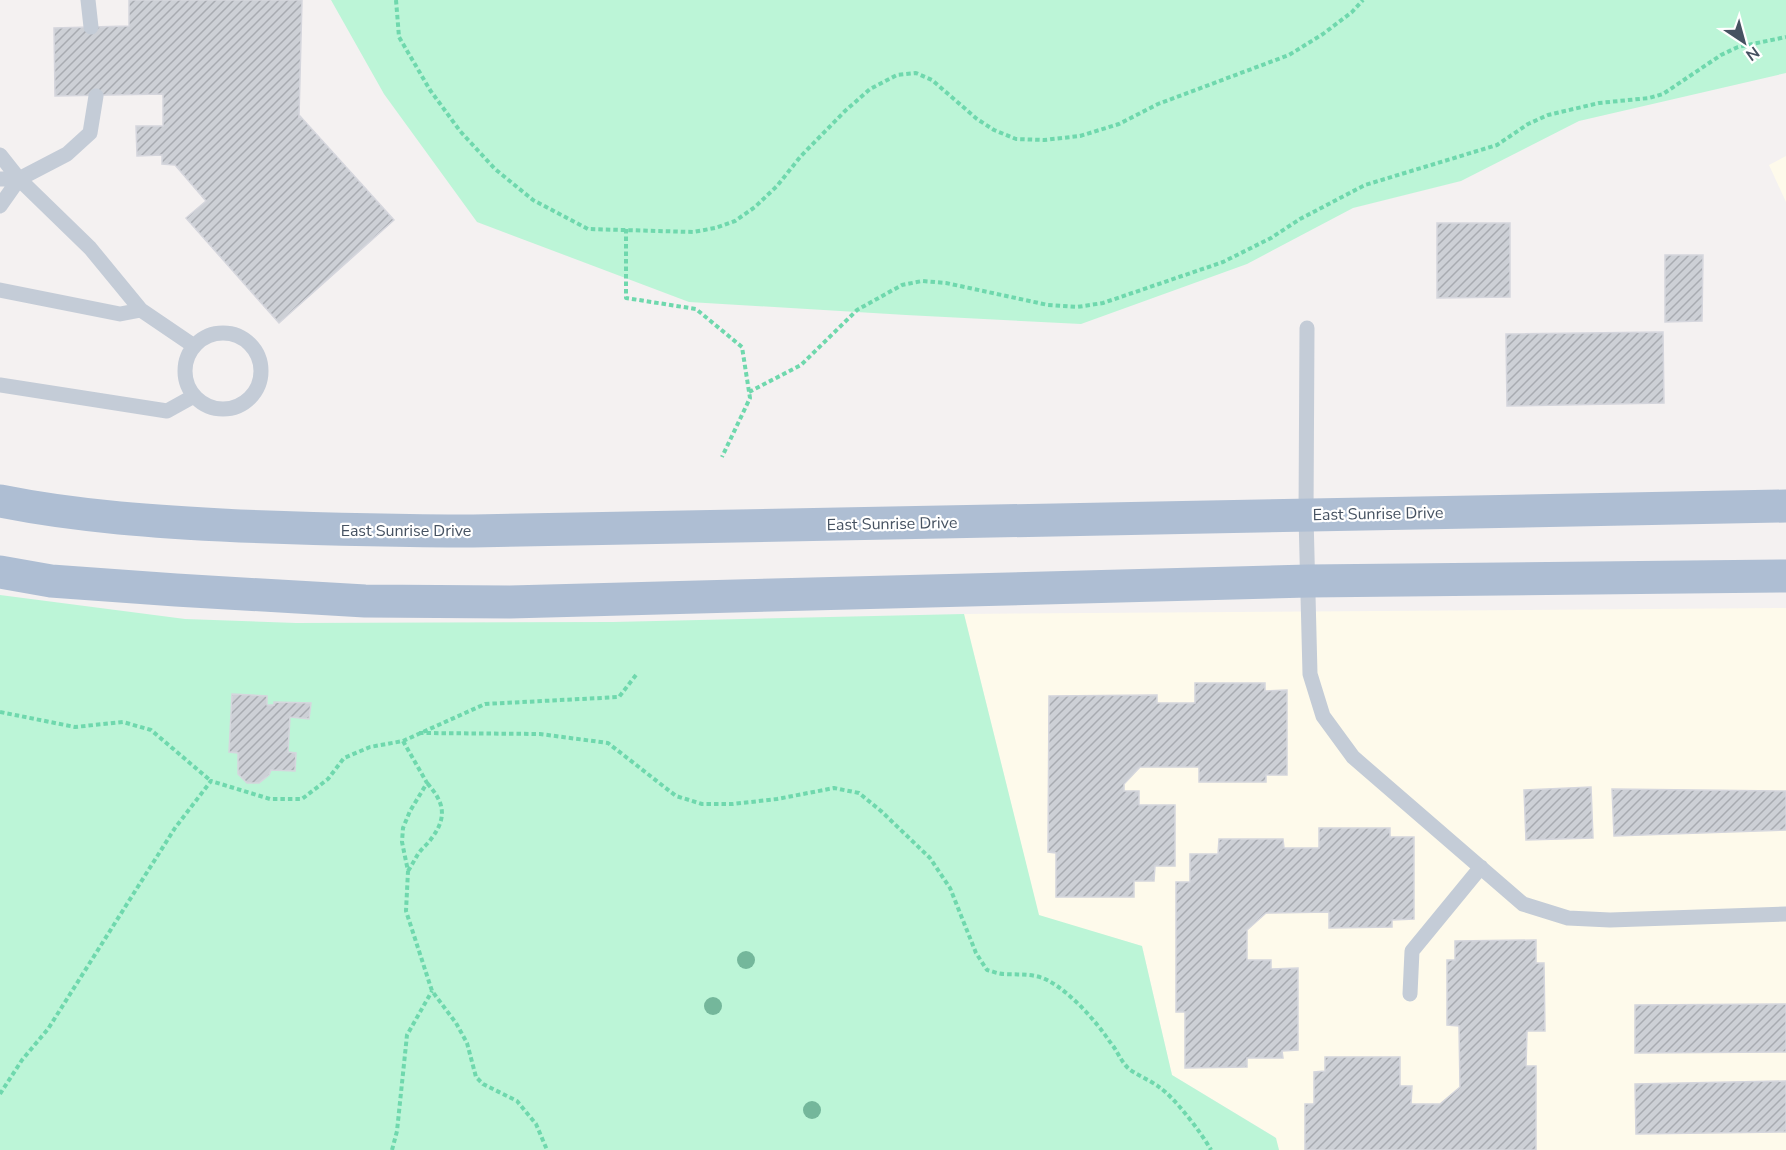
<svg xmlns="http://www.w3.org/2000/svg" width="1786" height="1150" viewBox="0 0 1786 1150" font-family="'Nunito Sans',sans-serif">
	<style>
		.commercial { fill: #fefaeb }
		.grass { fill: #bcf5d7 }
		.building { fill: url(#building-hatch); stroke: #d5d6dd; stroke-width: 1.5 }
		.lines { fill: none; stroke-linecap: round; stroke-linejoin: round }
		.path { stroke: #6fd8ad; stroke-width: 4; stroke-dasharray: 4.5 3; stroke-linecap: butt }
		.service { stroke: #c4ccd7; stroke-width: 15 }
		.primary { stroke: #aebed3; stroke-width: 33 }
		.tree { fill: #74b79b }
		.labels { text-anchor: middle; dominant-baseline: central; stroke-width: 4.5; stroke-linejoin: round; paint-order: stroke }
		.street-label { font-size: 16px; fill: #465261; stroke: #fff }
	</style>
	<defs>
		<pattern id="building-hatch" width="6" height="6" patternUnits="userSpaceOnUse" patternTransform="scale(1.5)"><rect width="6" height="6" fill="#cdd0d6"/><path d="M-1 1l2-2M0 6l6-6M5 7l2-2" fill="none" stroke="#a8abb1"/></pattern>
	</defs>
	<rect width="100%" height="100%" fill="#f4f1f1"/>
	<path class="commercial" d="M1786 156V202L1769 165Z
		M1786 608V1150H1279L1275 1137 1172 1075 1142 946 1039 916 964 614Z"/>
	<path class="grass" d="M331 0H1786V73L1579 121 1461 181 1353 208 1247 264 1081 324 906 315 689 302 477 222 384 94Z
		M0 595 185 619 296 623 613 622 964 614 1039 915 1142 946 1172 1075 1276 1138 1279 1150H0Z"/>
	<path class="building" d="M129 0H302L299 117 300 116 394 220 279 323 186 218 206 201 175 165 162 164V155L137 156 136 126H163V94L55 96 54 28 129 26Z
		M1437 223H1510V297L1437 298Z
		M1665 255H1703L1702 321 1665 322Z
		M1663 332 1664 403 1507 406 1506 334Z
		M1195 683H1265V691L1287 690V775H1266V782H1199V767H1140L1124 784V791H1139V805H1175V866H1155L1154 881H1134V897H1056V853L1048 852 1049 696 1157 695V703H1195Z
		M232 694 267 696V705H274V702L311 703 309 719 290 717 288 752 296 753 295 771 271 770 269 775 259 783H247L238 774V753L229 752Z
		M1591 787 1593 838 1526 840 1524 790Z
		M1612 789 1786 791V830L1614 836Z
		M1319 828H1390V837H1414V919L1392 920V927L1329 928V912L1266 913 1247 930V960H1271V969L1298 968V1050L1282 1051 1283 1058H1247V1067L1185 1068V1012H1176V882H1190V854H1218L1219 839H1283L1284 848H1319Z
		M1536 940V963H1544L1545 1031H1527L1526 1066H1536V1150H1305V1104H1314V1072L1325 1071V1057H1400V1086H1412L1411 1104H1440L1460 1087 1459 1026 1447 1025V960H1455V941Z
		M1786 1004V1052L1635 1053V1005Z
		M1786 1081V1132L1636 1134 1635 1084Z"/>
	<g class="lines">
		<path class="path" d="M396 0 399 37 430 90 460 131 495 169 533 200 588 229 693 232 715 228 735 221 755 207 777 186 801 156 845 111 870 89 897 75 916 73 932 80 977 119 994 130 1016 139 1044 140 1080 136 1119 124 1158 104 1289 55 1323 34 1352 12 1363 0
			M626 229V298L696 309 742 347 750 398 722 457
			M749 392 801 365 857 310 902 285 922 281 946 283 1048 305 1077 307 1103 303 1223 262 1271 238 1300 219 1365 185 1497 145 1528 124 1548 115 1599 103 1649 98 1663 94 1721 55 1738 47 1786 37
			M0 712 75 727 123 722 151 730 211 781
			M419 733 540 734 608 743 676 796 702 804H733L777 799 834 788 859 793 881 811 930 858 950 888 976 953 987 970C992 971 998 974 1004 974 1020 975 1035 973 1049 981 1071 993 1096 1021 1110 1042 1117 1050 1120 1060 1128 1068 1136 1075 1150 1080 1159 1087 1175 1098 1201 1132 1211 1150
			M403 741 427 783 410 811 403 828 402 842 408 871 406 911 432 991 456 1023 467 1043 476 1077 483 1084 517 1101 536 1124 547 1150
			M408 871C412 865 415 859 418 854 422 848 428 844 431 839 448 817 444 802 427 783
			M0 1094 22 1060 48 1029 175 828 211 781 270 799H302L328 779 344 758 370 747 403 741 485 704 619 697 636 675
			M392 1150 397 1131 407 1035 432 991"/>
		<path class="service" d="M88 0 91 27
			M0 155 19 179 90 248 141 310 194 346
			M0 179H19L67 154 90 133 96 96
			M0 206 19 179
			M0 290 120 314 141 310
			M1307 328 1306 516 1310 674 1323 716 1353 757 1523 904 1568 918 1610 920 1786 914
			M185 371a38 38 0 1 1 76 0a38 38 0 1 1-76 0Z
			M0 385 167 411 194 396
			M1410 994 1412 951 1481 867"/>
		<path class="primary" d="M0 501C79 517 160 522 240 526 318 529 395 531 473 531L1786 506
			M0 572 51 581 176 590 365 601 510 602 1308 581 1786 576"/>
	</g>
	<g class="tree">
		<circle cx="746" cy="960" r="9"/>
		<circle cx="713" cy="1006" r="9"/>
		<circle cx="812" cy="1110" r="9"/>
	</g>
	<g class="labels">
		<g class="street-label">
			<text transform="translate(1378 514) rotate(-1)">East Sunrise Drive</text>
			<text transform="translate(892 524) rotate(-1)">East Sunrise Drive</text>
			<text x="406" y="531">East Sunrise Drive</text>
		</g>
	</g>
	<g transform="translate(1744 42) rotate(144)" stroke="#ffffff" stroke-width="4.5" paint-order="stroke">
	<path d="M0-4.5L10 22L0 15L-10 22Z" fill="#465261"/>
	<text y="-9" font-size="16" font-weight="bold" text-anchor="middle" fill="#465261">N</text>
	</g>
</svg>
